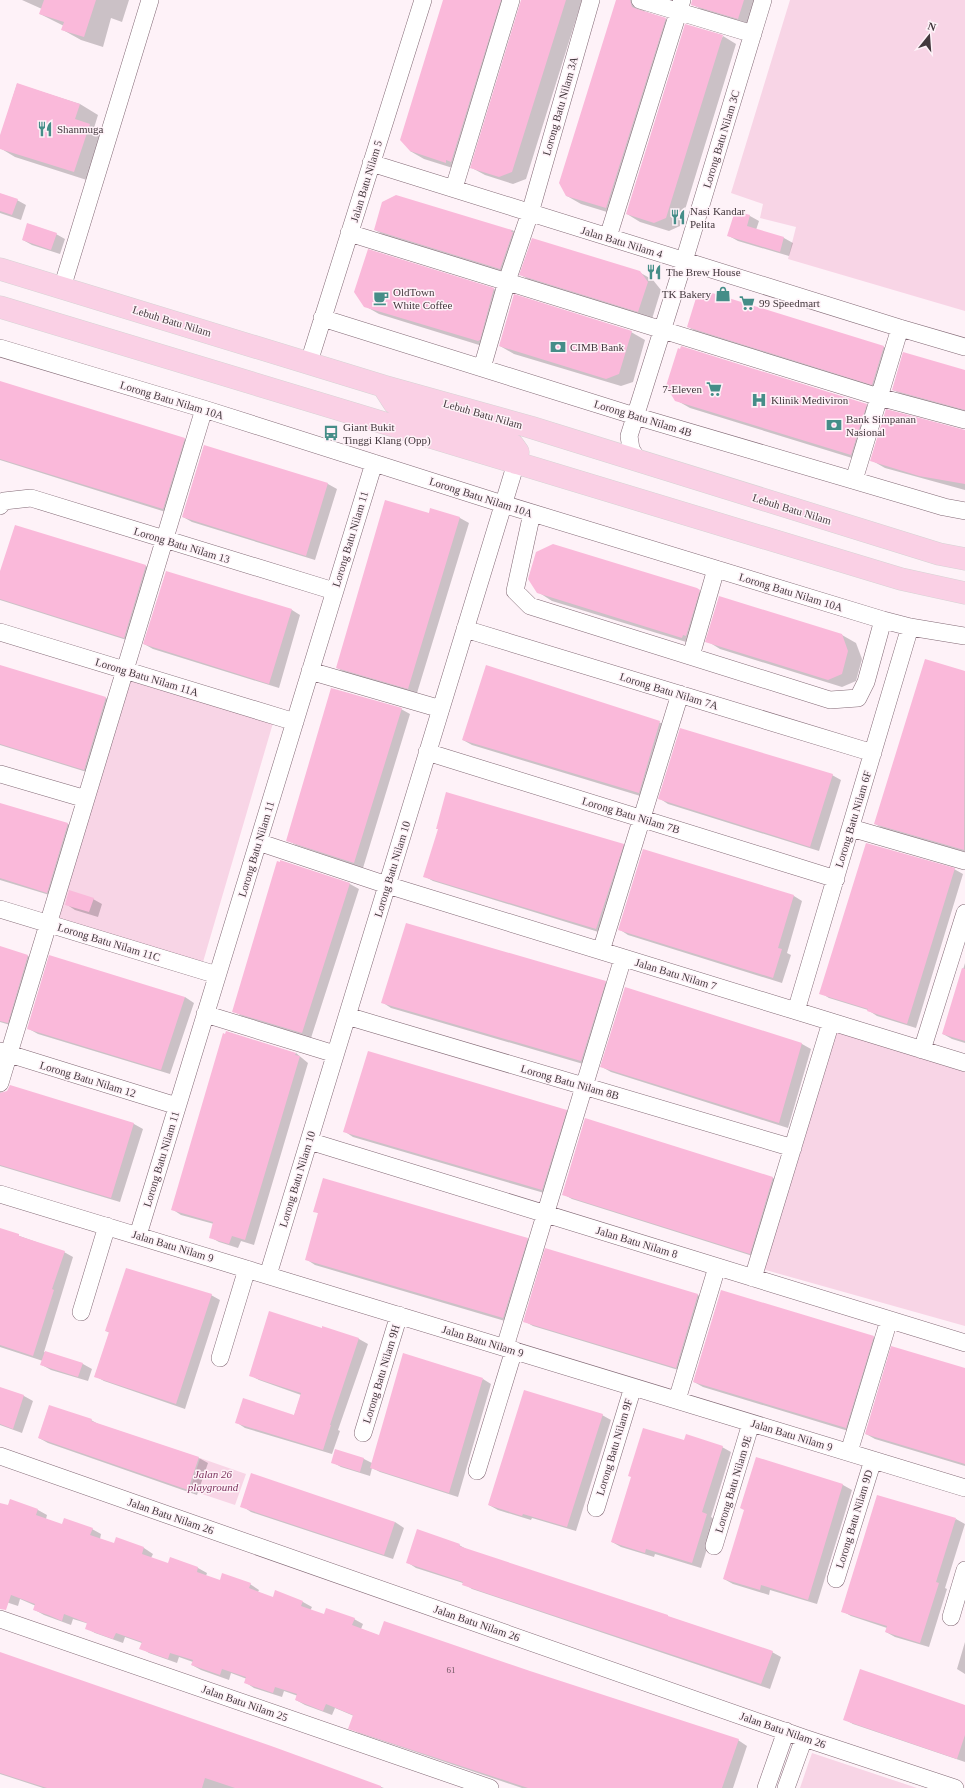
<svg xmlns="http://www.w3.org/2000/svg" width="965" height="1788" viewBox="0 0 965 1788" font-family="Georgia,serif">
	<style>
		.green { fill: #f8d5e6 }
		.shadow { fill: #0003 }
		.building { fill: #fab9da }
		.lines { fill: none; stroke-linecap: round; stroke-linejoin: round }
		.minor-casing { stroke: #826975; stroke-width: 18 }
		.major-casing { stroke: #d6d3d4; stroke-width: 23 }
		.minor { stroke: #fff; stroke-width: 17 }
		.major { stroke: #fad0e5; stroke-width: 22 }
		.labels { text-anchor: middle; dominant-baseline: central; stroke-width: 3; stroke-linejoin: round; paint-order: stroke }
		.number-label { font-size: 9px; fill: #715864 }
		.street-label { font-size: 11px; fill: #43383d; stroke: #fef2f8 }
		.poi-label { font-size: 11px; fill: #43383d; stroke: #fef2f8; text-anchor: start }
		.park-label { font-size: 11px; font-style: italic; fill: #7d335e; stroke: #fef2f8 }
	</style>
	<rect width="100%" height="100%" fill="#fef2f8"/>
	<path class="green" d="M790 0H965V311L788 259 796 227 760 218 763 204 731 193Z
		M127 680 273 723 203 962 57 919Z
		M834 1030 965 1072V1326L762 1269Z
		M200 1458 246 1474 235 1505 190 1490Z
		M812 1753 917 1788H800Z"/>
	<path class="shadow" d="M22 0H129L122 22 111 18 103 47 81 40 63 30 64 26 40 14 42 9Z
		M444 0H518L459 170 424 159 410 151Z
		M521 0H582L526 179 513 184 485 175 472 168 522 3Z
		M626 0H649L644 5V11L665 19 679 27 620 216 581 204 567 196Z
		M692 0H760L752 26 706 12 692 4Z
		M723 36 736 44 680 226 669 231 640 222 627 214Z
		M17 84 80 104 98 115 94 128 108 135 93 182 15 157 0 148V138Z
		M0 194 17 200 26 205 21 220 0 213Z
		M736 212 750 216 759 221 756 230 784 238 793 243 789 256 738 241 729 236Z
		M375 230H512L525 238 514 276 389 238Z
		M56 234 65 239 60 254 32 245 23 240Z
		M369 251 494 289 508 297 492 349 379 314 365 306Z
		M639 272 653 280 661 290 652 319 534 283 521 275Z
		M688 327 884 347 897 355 886 392 702 335Z
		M631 332 645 340 633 382 621 386 514 354 500 346Z
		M965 371V413L907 397 893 390Z
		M0 382 184 439 193 444 172 514 0 460Z
		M676 400 866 405 880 412 865 462 690 408Z
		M965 430V490L885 468 871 460Z
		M204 446 328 484 337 489 315 560 192 522 183 517Z
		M431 509 460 518 469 523 417 693 346 673 337 668 429 514Z
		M15 527 146 566 155 571 133 642 0 600V575Z
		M699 591 713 599 696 645 552 601 538 592Z
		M292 610 300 615 279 688 153 649 144 644Z
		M842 635 856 643 862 659 856 681 842 687 720 649 707 641Z
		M926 660 965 672V852L884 829 875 824Z
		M0 667 106 698 115 703 93 774 0 745Z
		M487 667 661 723 670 728 647 798 472 745 463 740Z
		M401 709 410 714 363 868 296 845 287 840Z
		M832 775 841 780 819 851 668 804 659 798Z
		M0 804 68 824 77 829 56 897 0 880Z
		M623 844 632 850 605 934 433 881 424 876Z
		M281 861 350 884 359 889 311 1038 242 1016 233 1011Z
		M954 869 963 874 916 1028 877 1016 868 1010 829 998 821 993Z
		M794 896 802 901 787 953 791 955 782 983 628 935 619 929Z
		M93 899 102 904 98 917 75 910 66 904Z
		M0 947 28 956 37 961 17 1027 0 1022Z
		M965 963V1043L952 1039 943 1034Z
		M605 982 614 987 590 1066 391 1008 382 1002Z
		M625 988 802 1044 811 1049 788 1128 611 1072 602 1067Z
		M185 997 194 1003 170 1074 38 1034 29 1029Z
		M296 1053 308 1063 254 1245 241 1241 238 1248 219 1242 210 1237 214 1224 181 1215 172 1209Z
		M0 1092 134 1124 143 1129 120 1202 0 1166Z
		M566 1110 575 1116 551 1195 353 1137 344 1131Z
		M586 1119 773 1178 782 1183 759 1258 572 1199 563 1194Z
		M315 1211 527 1239 536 1244 512 1323 315 1265 306 1259 319 1214Z
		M0 1229 64 1252 73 1257 44 1352 83 1364 92 1369 88 1381 51 1370 42 1365 43 1361 0 1347Z
		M546 1250 698 1295 707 1301 685 1372 533 1326 524 1321Z
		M211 1295 220 1300 185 1409 104 1381 95 1376 110 1333 106 1331Z
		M323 1328 359 1339 368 1344 338 1430 340 1431 332 1454 245 1428 236 1422 294 1416 301 1395 259 1380 250 1375 322 1330Z
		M873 1337 882 1342 855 1433 703 1387 694 1382Z
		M965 1369V1466L875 1439 866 1434Z
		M483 1379 491 1384 458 1497 380 1472 372 1468 370 1476 341 1467 332 1462 336 1450 364 1459 372 1463Z
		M0 1388 24 1396 33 1401 22 1433 0 1425Z
		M602 1415 611 1420 576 1531 532 1518 531 1520 498 1510 489 1505Z
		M91 1420 100 1425 199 1458 208 1463 197 1495 48 1443 39 1438Z
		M684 1441 722 1447 731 1452 711 1517 716 1520 701 1568 655 1554 654 1557 621 1547 612 1542Z
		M757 1458 843 1485 852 1490 817 1604 770 1590 769 1595 733 1584 724 1579 745 1510Z
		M10 1500 38 1510 47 1515 46 1519 63 1526 92 1529 101 1534 100 1539 114 1545 144 1548 153 1554 151 1558 168 1565 171 1558 198 1568 207 1573 206 1576 220 1581 250 1584 259 1590 258 1592 273 1598 276 1592 303 1602 312 1607 310 1611 324 1615 354 1619 363 1624 361 1629 380 1636 530 1672 738 1740 747 1746 733 1788H522L359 1733 350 1728 354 1716 335 1708 332 1715 305 1705 296 1700 298 1696 284 1691 282 1697 254 1688 245 1682 247 1679 231 1673 229 1680 201 1670 192 1665 193 1662 179 1657 177 1663 149 1653 141 1648 142 1643 125 1637 123 1643 95 1633 86 1628 88 1624 86 1623 73 1619 71 1625 44 1615 35 1610 36 1606 20 1599 18 1606 0 1600V1504L8 1507Z
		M242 1506 395 1522 404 1528 393 1559 251 1512Z
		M956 1519 965 1524 945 1588 947 1589 929 1647 895 1637 886 1632 887 1628 851 1616 842 1611Z
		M459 1545 468 1550 772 1652 781 1657 770 1689 472 1589 463 1583 416 1568 407 1562Z
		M965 1642V1674L957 1669Z
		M0 1653 330 1769 384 1788H43L0 1774Z
		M965 1706V1762L853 1724 844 1719Z"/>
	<path class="building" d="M44 0H96L84 37 61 30 64 22 39 14Z
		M443 0H501L451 162 446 160V163L410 151 400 140Z
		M521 0H566L512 172 499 177 470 168Z
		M616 0H630L632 7 637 9 666 18 606 208 566 196 559 183Z
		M692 0H744L738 19 691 5Z
		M685 24 723 35 666 218 654 223 626 214Z
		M17 83 80 104 75 119 90 124 74 172 0 149V135Z
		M0 193 18 199 12 215 0 211Z
		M396 195 512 230 511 232H513L500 269 374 230 382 202Z
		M735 211 750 215 747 226 784 237 780 252 727 236Z
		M27 223 57 233 51 250 22 240Z
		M532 238 640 271 648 282 638 312 519 275Z
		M368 249 494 288 480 340 478 341 364 307 354 292Z
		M709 292 884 346 872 385 687 327 696 298Z
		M514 294 632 331 619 374 606 379 499 346Z
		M681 346 867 404 851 455 675 401 666 386 678 348 680 349Z
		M903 352 965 370V410L892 390Z
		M0 381 185 438 163 509 0 459Z
		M886 409 965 430V484L919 476 870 461Z
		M204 445 328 483 306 556 182 517Z
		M385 500 429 513 430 508 460 517 408 689 336 668Z
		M15 525 146 565 124 638 0 599V571Z
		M553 544 697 588 700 590 686 636 683 635 682 638 537 593 528 579 536 552Z
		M166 571 292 609 269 684 143 644Z
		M719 596 842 634 848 651 842 674 828 680 705 642Z
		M925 659 965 671 964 850 874 824Z
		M0 665 106 697 84 770 0 744Z
		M486 665 660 721 639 793 462 740Z
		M331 688 402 708 354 863 286 841Z
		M680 728 833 774 810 847 658 799Z
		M446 792 624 844 596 929 423 877 438 829H436Z
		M0 803 68 823 47 893 0 878Z
		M866 843 955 868 907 1024 867 1011 868 1009 819 994Z
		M643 849 794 895 778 948 782 949 773 978 618 930Z
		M280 860 350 883 302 1033 232 1012 277 861 280 862Z
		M69 890 94 898 89 912 65 905Z
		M406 923 606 981 581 1061 381 1003Z
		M0 946 28 955 8 1023 0 1021Z
		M49 955 185 997 161 1070 27 1029Z
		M962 968 965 969V1041L942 1034Z
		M625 987 802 1043 779 1123 600 1067Z
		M226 1031 296 1053 295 1055 300 1056 245 1240 232 1236 229 1244 209 1238 213 1222 171 1210 223 1033 225 1034Z
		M368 1051 567 1110 542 1190 343 1132Z
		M10 1085 134 1123 111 1198 0 1165V1093L7 1091Z
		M585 1118 773 1177 750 1254 562 1195Z
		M323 1178 528 1238 503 1318 305 1260 318 1213 313 1212Z
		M0 1228 19 1234V1236L65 1251 52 1289 54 1290 33 1356 0 1345Z
		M545 1248 698 1294 676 1368 523 1322Z
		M126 1268 212 1294 176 1404 94 1377 109 1332 105 1331Z
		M721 1290 874 1336 846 1428 693 1382Z
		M269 1311 322 1328V1326L359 1338 330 1425H331L323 1450 235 1423 243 1398 294 1415 301 1393 249 1376Z
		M891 1346 965 1368V1464L865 1434Z
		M45 1351 83 1363 78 1377 40 1365Z
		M403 1353 483 1378 449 1493 370 1468Z
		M0 1387 24 1395 13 1429 0 1424Z
		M524 1390 603 1414 567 1527 523 1514 522 1516 488 1505Z
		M49 1405 92 1419 91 1421 199 1457 188 1490 38 1438Z
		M643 1428 684 1440 686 1434 723 1446 702 1512 707 1514 692 1563 646 1549 645 1553 611 1542 631 1477 628 1476Z
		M335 1449 364 1458 360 1472 331 1463Z
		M756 1457 843 1484 808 1600 761 1585 760 1590 723 1579 744 1510 740 1508Z
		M251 1473 395 1522 384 1555 240 1507Z
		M877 1495 956 1518 936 1582 939 1583 920 1643 885 1632 887 1626 841 1612Z
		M10 1499 38 1509 36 1515 62 1524 64 1518 93 1528 90 1535 114 1543 116 1537 144 1547 142 1554 168 1563 170 1557 198 1567 197 1572 220 1580 222 1573 251 1583 249 1588 273 1597 275 1590 303 1601 301 1606 324 1614 326 1608 355 1618 352 1625 379 1635 384 1621 530 1671 739 1739 722 1788H528L348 1729 353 1715 326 1704 323 1711 295 1700 297 1694 275 1687 273 1693 244 1683 246 1677 222 1669 220 1675 191 1665 193 1660 170 1653 168 1659 139 1649 142 1642 116 1633 113 1639 85 1629 87 1623 64 1614 62 1621 48 1615 33 1610 35 1604 11 1595 6 1610 0 1609V1503L8 1505Z
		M417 1529 460 1544 459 1546 668 1615V1616L773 1651 761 1684 462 1585 463 1582 406 1563Z
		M0 1652 274 1747 381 1786V1788H235L205 1778 202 1788H47L0 1773Z
		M860 1669 965 1705V1735L957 1759 843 1720Z"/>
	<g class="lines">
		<defs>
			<path id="minor" d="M640 0 753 34
				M371 163 900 328 965 347
				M454 188 511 0
				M349 233 879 397 965 420
				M608 237 682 0
				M62 288 150 0
				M322 318 635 416 944 507 965 511
				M0 348 204 409 503 504 883 620 910 627 965 636
				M309 362 423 0
				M482 368 507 281 530 213 591 0
				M639 462 631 449 629 436 684 261 763 0
				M854 480 900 328
				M0 506 4 501 31 498 334 591
				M532 513 515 591 530 606 830 700 858 698 866 682 883 620
				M465 629 873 753
				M0 632 295 722
				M691 656 716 569
				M310 671 441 709
				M427 752 836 879
				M0 774 86 799
				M851 828 965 861
				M258 842 387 885 965 1063
				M0 909 217 975
				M601 951 680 694
				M796 1011 910 627
				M205 1014 335 1054
				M347 1016 793 1148
				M922 1050 965 913
				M0 1051 177 1106
				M0 1083 204 409
				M309 1141 965 1343
				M0 1194 965 1488
				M138 1235 374 463
				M268 1275 516 463
				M753 1278 831 1022
				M81 1312 107 1226
				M505 1347 623 958
				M220 1358 247 1269
				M677 1400 717 1267
				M363 1433 399 1315
				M849 1452 889 1320
				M0 1456 804 1738 955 1788
				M477 1471 514 1350
				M596 1508 633 1387
				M714 1546 751 1423
				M836 1579 873 1460
				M951 1617 965 1570
				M0 1619 490 1788
				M766 1788 786 1731
				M786 1788 804 1738"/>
			<path id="major" d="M0 269 383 386 530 427 939 554 965 559
				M0 307 901 579 965 593
				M383 386 394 403 401 407 415 414 496 438 513 445 518 452 516 463"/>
		</defs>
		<use href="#minor" class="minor-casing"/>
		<use href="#major" class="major-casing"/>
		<use href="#minor" class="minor"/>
		<use href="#major" class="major"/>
	</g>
	<defs>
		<symbol id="restaurant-bare" viewBox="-9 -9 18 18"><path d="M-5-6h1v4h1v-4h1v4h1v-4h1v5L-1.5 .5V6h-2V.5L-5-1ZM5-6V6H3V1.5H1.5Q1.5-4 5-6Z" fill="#458d88" stroke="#fef2f8" stroke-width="2.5" paint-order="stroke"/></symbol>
		<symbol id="shop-bare" viewBox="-9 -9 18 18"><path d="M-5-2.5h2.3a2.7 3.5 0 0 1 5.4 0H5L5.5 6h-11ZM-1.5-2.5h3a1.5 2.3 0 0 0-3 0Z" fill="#458d88" stroke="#fef2f8" stroke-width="2.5" paint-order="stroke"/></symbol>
		<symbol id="cafe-bare" viewBox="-9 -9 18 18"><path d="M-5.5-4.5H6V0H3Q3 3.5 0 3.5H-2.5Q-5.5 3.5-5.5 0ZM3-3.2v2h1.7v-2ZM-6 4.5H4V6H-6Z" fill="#458d88" stroke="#fef2f8" stroke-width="2.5" paint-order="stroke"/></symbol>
		<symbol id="supermarket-bare" viewBox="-9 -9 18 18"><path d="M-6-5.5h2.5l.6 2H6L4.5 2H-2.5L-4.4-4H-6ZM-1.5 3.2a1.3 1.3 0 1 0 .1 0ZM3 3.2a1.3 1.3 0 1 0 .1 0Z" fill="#458d88" stroke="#fef2f8" stroke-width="2.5" paint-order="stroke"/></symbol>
		<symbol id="bank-bare" viewBox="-9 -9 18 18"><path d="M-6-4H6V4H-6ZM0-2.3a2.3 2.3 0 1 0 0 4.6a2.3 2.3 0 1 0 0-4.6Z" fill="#458d88" stroke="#fef2f8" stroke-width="2.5" paint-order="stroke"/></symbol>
		<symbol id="hospital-bare" viewBox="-9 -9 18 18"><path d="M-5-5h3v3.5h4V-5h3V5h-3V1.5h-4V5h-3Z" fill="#458d88" stroke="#fef2f8" stroke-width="2.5" paint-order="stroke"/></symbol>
		<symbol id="bus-bare" viewBox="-9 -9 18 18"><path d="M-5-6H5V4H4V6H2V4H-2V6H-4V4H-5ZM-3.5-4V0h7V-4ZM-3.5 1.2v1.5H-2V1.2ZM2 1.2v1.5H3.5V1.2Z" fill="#458d88" stroke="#fef2f8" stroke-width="2.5" paint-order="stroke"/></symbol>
	</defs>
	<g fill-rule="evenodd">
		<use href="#restaurant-bare" x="34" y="118" width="22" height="22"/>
		<use href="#restaurant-bare" x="667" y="206" width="22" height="22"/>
		<use href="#restaurant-bare" x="643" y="261" width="22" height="22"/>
		<use href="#shop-bare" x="712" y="283" width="22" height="22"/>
		<use href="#cafe-bare" x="370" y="287" width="22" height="22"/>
		<use href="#supermarket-bare" x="736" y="292" width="22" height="22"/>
		<use href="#bank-bare" x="547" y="336" width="22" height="22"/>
		<use href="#supermarket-bare" x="703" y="378" width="22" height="22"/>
		<use href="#hospital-bare" x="748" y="389" width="22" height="22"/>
		<use href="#bank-bare" x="823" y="414" width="22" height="22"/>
		<use href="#bus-bare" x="320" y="422" width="22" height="22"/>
	</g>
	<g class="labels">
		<g class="number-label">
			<text x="451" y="1670">61</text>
		</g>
		<g class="street-label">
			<text transform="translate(560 106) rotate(-74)">Lorong Batu Nilam 3A</text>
			<text transform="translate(721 139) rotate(-73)">Lorong Batu Nilam 3C</text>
			<text transform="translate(366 181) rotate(-73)">Jalan Batu Nilam 5</text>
			<text transform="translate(622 242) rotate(17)">Jalan Batu Nilam 4</text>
			<text transform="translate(172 321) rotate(17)">Lebuh Batu Nilam</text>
			<text transform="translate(172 400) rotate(17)">Lorong Batu Nilam 10A</text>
			<text transform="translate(483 414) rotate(16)">Lebuh Batu Nilam</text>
			<text transform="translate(643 418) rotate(17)">Lorong Batu Nilam 4B</text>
			<text transform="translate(481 497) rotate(18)">Lorong Batu Nilam 10A</text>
			<text transform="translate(792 509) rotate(17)">Lebuh Batu Nilam</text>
			<text transform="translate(350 539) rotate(-73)">Lorong Batu Nilam 11</text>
			<text transform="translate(182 545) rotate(17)">Lorong Batu Nilam 13</text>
			<text transform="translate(791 592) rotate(17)">Lorong Batu Nilam 10A</text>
			<text transform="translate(147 677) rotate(17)">Lorong Batu Nilam 11A</text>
			<text transform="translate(669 691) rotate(17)">Lorong Batu Nilam 7A</text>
			<text transform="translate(631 815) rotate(17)">Lorong Batu Nilam 7B</text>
			<text transform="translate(853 819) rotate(-73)">Lorong Batu Nilam 6F</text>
			<text transform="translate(256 849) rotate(-73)">Lorong Batu Nilam 11</text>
			<text transform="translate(392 869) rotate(-73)">Lorong Batu Nilam 10</text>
			<text transform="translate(109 942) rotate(17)">Lorong Batu Nilam 11C</text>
			<text transform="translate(676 974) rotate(17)">Jalan Batu Nilam 7</text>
			<text transform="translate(88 1079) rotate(17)">Lorong Batu Nilam 12</text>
			<text transform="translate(570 1082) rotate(16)">Lorong Batu Nilam 8B</text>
			<text transform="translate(161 1159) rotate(-73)">Lorong Batu Nilam 11</text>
			<text transform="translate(297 1179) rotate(-73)">Lorong Batu Nilam 10</text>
			<text transform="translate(637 1242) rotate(17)">Jalan Batu Nilam 8</text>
			<text transform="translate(173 1246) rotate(17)">Jalan Batu Nilam 9</text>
			<text transform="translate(483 1341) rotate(17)">Jalan Batu Nilam 9</text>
			<text transform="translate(381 1374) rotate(-73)">Lorong Batu Nilam 9H</text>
			<text transform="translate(792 1435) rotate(17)">Jalan Batu Nilam 9</text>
			<text transform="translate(614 1447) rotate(-73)">Lorong Batu Nilam 9F</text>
			<text transform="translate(733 1484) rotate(-73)">Lorong Batu Nilam 9E</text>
			<text transform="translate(171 1516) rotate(19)">Jalan Batu Nilam 26</text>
			<text transform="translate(854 1519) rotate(-73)">Lorong Batu Nilam 9D</text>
			<text transform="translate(477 1623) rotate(19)">Jalan Batu Nilam 26</text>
			<text transform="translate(245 1703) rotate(19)">Jalan Batu Nilam 25</text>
			<text transform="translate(783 1730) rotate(19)">Jalan Batu Nilam 26</text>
		</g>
		<g class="poi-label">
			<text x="57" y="129">Shanmuga</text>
			<text x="690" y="211">Nasi Kandar<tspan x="690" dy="13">Pelita</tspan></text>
			<text x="666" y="272">The Brew House</text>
			<text x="393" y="292">OldTown<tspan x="393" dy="13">White Coffee</tspan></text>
			<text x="711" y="294" text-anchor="end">TK Bakery</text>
			<text x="759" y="303">99 Speedmart</text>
			<text x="570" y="347">CIMB Bank</text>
			<text x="702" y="389" text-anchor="end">7-Eleven</text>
			<text x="771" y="400">Klinik Mediviron</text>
			<text x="846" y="419">Bank Simpanan<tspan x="846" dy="13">Nasional</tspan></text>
			<text x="343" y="427">Giant Bukit<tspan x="343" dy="13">Tinggi Klang (Opp)</tspan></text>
		</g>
		<g class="park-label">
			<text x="213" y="1474">Jalan 26<tspan x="213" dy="13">playground</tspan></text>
		</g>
	</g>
	<g transform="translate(929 36) rotate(17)" stroke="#fef2f8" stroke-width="3" paint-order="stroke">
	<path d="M0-3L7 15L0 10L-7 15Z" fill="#43383d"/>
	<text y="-6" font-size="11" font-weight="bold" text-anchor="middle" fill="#43383d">N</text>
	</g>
</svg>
